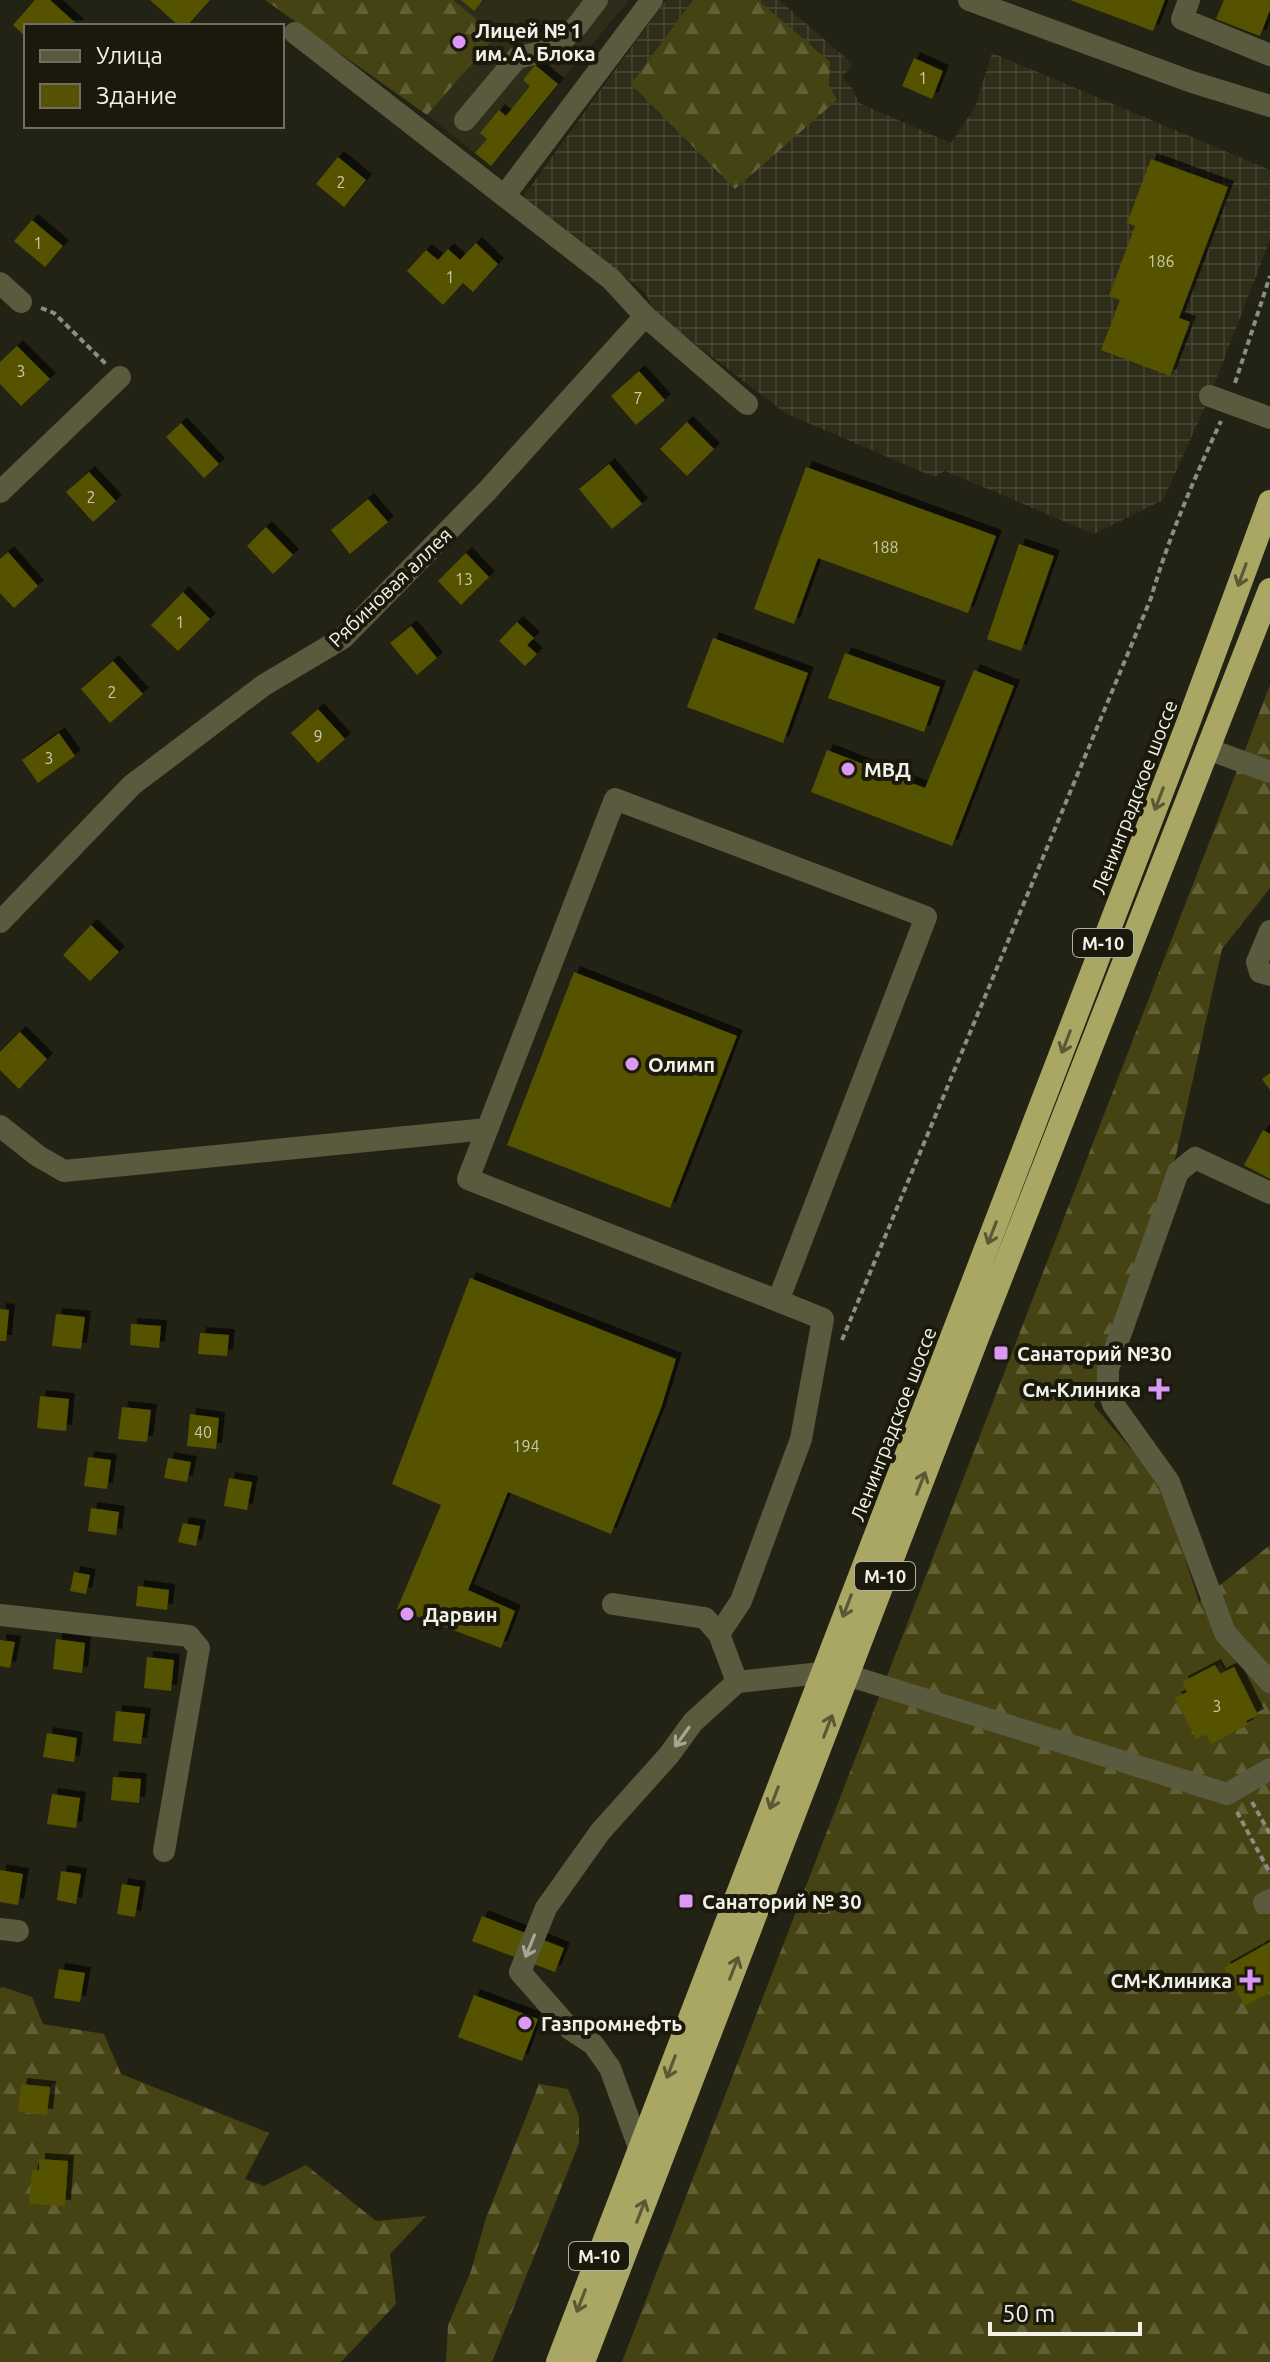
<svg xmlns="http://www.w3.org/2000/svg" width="1270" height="2362" viewBox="0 0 1270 2362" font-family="Ubuntu,sans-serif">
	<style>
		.built { fill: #2e2d19 }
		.industrial { fill: url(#industrial-grid) }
		.forest { fill: url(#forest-firs) }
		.building { fill: #565206; filter: url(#shadow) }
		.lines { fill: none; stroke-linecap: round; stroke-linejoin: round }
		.path { stroke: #8c8c80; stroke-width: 4; stroke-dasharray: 6 4; stroke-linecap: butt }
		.minor { stroke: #5a5a3f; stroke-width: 22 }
		.highway { stroke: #aaa764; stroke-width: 24 }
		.oneway { stroke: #5b5934 }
		.oneway2 { stroke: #a6a694 }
		.poi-dot { fill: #dc99f4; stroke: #1a190c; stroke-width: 3 }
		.labels { text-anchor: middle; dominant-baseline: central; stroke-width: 8; stroke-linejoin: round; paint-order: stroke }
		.number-label { font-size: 16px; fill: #cac9b0 }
		.shield { fill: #1a190c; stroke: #b0b0a6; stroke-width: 2 }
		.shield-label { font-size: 18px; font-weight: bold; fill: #f1f1e8 }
		.poi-label { font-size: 20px; font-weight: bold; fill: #f1f1e8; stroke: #1a190c; text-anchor: start }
		.street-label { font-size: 20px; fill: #f1f1e8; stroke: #1a190c }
	</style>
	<defs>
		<pattern id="industrial-grid" width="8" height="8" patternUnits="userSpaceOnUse" patternTransform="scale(2)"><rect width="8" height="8" fill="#2e2d19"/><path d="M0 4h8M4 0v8" fill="none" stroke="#42422f"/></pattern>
		<pattern id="forest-firs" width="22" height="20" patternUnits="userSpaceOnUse" patternTransform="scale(2)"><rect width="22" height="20" fill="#454314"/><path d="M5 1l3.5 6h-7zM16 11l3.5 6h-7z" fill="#605f36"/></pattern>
		<filter id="shadow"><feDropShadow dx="6" dy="-6" stdDeviation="0" flood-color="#0009"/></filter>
	</defs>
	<rect width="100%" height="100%" fill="#232315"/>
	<path class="built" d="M265 0H629L491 166 427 115Z"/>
	<path class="industrial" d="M666 0H779L853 64 842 77 852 88 859 103 951 143 975 107 992 53 1270 170V240L1210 396 1163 500 1094 534 945 471 934 477 785 413 655 313 645 292 522 198Z"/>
	<path class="forest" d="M265 0H453L496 36 427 115Z
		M693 0H758L830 62 829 85 837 100 735 189 631 84Z
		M1270 685V888L1222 949 1176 1155 1094 1406 1162 1485 1199 1602 1270 1545V2362H622Z
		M3 1987 32 1997 43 2024 104 2034 121 2074 269 2133 245 2179 264 2186 306 2165 376 2221 426 2216 390 2254 396 2304 341 2362H0V1988Z
		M539 2084 568 2089 579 2116V2143L492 2362H446L448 2325 471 2271 486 2218Z"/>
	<path class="building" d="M35 0H50L79 26H26V37L13 25Z
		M150 0H210L187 26H179Z
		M461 0H483L474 11Z
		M1070 0H1165L1153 31Z
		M1224 0H1270V10L1260 36 1216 19Z
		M914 58 943 71 932 99 902 86Z
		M535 65 558 84 491 166 475 153 487 139 480 133 499 110 506 116 530 86 523 80Z
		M338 157 366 180 344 207 316 184Z
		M1151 159 1228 187 1179 318 1190 322 1170 376 1101 350 1120 300 1109 296 1135 226 1127 223Z
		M32 220 63 246 45 267 14 241Z
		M476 243 498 264 473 292 463 283 443 305 407 271 426 250 438 260 448 249 460 260Z
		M17 346 50 379 21 406 0 384V362Z
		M639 371 665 400 636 425 611 396Z
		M687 422 714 449 687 476 660 449Z
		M181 423 219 464 204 478 166 437Z
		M609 464 642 504 612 529 579 489Z
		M806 467 996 536 968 613 818 558 794 624 754 609Z
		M89 472 116 501 93 522 66 492Z
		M368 499 388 522 350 554 331 530Z
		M266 527 293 555 273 574 247 546Z
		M1019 544 1054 556 1021 651 987 639Z
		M8 552 38 586 14 608 0 593V559Z
		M466 553 489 577 461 605 438 581Z
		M183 592 210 619 178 651 151 625Z
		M517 622 534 638 527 645 537 654 525 666 499 641Z
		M411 626 437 658 417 675 390 643Z
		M713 638 808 673 783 743 687 707Z
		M845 653 940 687 924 732 828 698Z
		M113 661 143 694 110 723 81 689Z
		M974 670 1014 686 952 846 811 792 827 750 925 788Z
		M318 709 345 739 318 763 291 733Z
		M59 733 75 756 38 783 22 760Z
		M91 925 119 952 90 981 63 955Z
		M574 972 737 1036 670 1208 507 1145Z
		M20 1032 47 1059 19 1089 0 1070V1052Z
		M1270 1073V1090L1262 1079Z
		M1263 1130 1270 1134V1179L1244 1165Z
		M470 1278 676 1359 661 1408 611 1534 508 1492 468 1590 515 1611 501 1648 397 1609 441 1505 392 1484Z
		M0 1309 9 1310 6 1341H0Z
		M56 1314 85 1317 81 1349 52 1346Z
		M131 1324 161 1326 159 1348 130 1345Z
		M200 1333 229 1335 227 1356 198 1354Z
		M40 1396 69 1399 66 1431 37 1428Z
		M122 1407 151 1410 147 1442 118 1439Z
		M190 1414 219 1418 216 1449 187 1446Z
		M88 1457 111 1460 107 1489 84 1486Z
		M168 1458 191 1462 187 1482 164 1478Z
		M229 1478 252 1482 247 1510 224 1506Z
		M91 1508 119 1512 116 1535 88 1531Z
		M183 1523 200 1526 196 1546 178 1542Z
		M74 1572 90 1575 86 1594 70 1591Z
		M138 1586 169 1590 167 1610 136 1606Z
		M56 1639 85 1643 82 1673 53 1669Z
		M0 1640 15 1642 10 1668 0 1666Z
		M147 1657 174 1660 171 1691 144 1688Z
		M1215 1665 1220 1674 1234 1667 1258 1715 1246 1721 1248 1725 1211 1744 1206 1734 1196 1739 1175 1698 1187 1692 1182 1682Z
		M116 1711 145 1714 141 1744 113 1741Z
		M47 1733 77 1738 74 1762 43 1757Z
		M113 1777 141 1779 139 1803 111 1800Z
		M52 1794 80 1798 76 1828 47 1824Z
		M0 1870 23 1874 18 1905 0 1902Z
		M61 1871 81 1874 76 1904 57 1900Z
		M122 1884 140 1887 135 1917 117 1914Z
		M482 1916 564 1948 555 1972 472 1941Z
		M1270 1942V1992L1245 2006 1224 1968Z
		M59 1969 85 1973 80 2002 54 1998Z
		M474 1995 538 2019 522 2061 458 2037Z
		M21 2084 50 2087 47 2115 18 2112Z
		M39 2159 68 2161 65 2206 29 2204 32 2170H39Z"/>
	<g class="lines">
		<path class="path" d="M41 308 54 313 106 364
			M1235 383 1270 276
			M842 1340 1151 598C1169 536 1194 479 1221 421
			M1252 1802 1270 1834
			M1237 1812 1270 1873"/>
		<path class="minor" d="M969 0 1192 82 1270 106
			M1189 0 1182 19 1270 55
			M295 33 611 279 645 316 747 404
			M465 120 517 58 553 49 577 26 597 0
			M505 195 652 0
			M0 283 21 302
			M1210 396 1270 418
			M0 492 120 377
			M1208 749 1270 772
			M0 922 132 785 264 685 343 638 487 491 645 316
			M1270 931 1257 962 1260 972 1270 975
			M0 1126 38 1156 64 1171 487 1129
			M1270 1193 1195 1158 1178 1172 1108 1369V1387L1113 1404 1169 1482 1225 1633 1270 1682
			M613 1604 705 1618 719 1634 737 1682
			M0 1615 189 1636 199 1648 164 1851
			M719 1634 741 1601 801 1439 823 1319 801 1310 468 1179 615 799 926 917 778 1301
			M847 1675 1227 1794 1270 1769
			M1264 1903 1270 1900
			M0 1929 18 1931
			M640 2150 610 2068 593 2044 570 2029 520 1972 546 1908 600 1832 669 1755 693 1722 737 1682 821 1673"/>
		<path class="highway" d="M558 2362 1187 726 1270 502
			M583 2362 975 1343 1270 590"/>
	</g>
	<defs><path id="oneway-shaft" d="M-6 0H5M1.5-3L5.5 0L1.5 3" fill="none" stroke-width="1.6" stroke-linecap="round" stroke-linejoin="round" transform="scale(2)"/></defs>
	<g class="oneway">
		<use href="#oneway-shaft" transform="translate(1242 575) rotate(110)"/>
		<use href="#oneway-shaft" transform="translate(1159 799) rotate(111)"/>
		<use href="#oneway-shaft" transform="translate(1066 1042) rotate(111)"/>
		<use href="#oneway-shaft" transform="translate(992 1233) rotate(111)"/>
		<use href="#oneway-shaft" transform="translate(921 1483) rotate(-69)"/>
		<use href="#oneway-shaft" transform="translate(847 1606) rotate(111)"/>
		<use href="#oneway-shaft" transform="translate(828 1726) rotate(-69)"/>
		<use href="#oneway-shaft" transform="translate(774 1798) rotate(111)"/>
		<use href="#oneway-shaft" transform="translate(734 1968) rotate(-69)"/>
		<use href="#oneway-shaft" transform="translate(671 2067) rotate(111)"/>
		<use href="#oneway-shaft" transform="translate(641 2211) rotate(-69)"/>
		<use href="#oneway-shaft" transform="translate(581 2301) rotate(111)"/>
	</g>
	<g class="oneway2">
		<use href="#oneway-shaft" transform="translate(682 1737) rotate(126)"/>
		<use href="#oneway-shaft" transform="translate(530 1946) rotate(112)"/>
	</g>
	<g class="poi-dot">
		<circle cx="459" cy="42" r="8"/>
		<circle cx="848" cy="769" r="8"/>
		<circle cx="632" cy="1064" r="8"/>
		<rect x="993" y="1345" width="16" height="16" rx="4"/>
		<path d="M1155 1377h8v8h8v8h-8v8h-8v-8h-8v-8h8z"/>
		<circle cx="407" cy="1614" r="8"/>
		<rect x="678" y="1893" width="16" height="16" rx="4"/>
		<path d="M1246 1968h8v8h8v8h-8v8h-8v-8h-8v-8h8z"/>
		<circle cx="525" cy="2023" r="8"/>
	</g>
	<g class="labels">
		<g class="number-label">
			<text x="923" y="78">1</text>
			<text x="341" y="182">2</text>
			<text x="38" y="243">1</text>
			<text x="1161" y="261">186</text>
			<text x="450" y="277">1</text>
			<text x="21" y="371">3</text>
			<text x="638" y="398">7</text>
			<text x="91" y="497">2</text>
			<text x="885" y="547">188</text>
			<text x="464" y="579">13</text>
			<text x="180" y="622">1</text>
			<text x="112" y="692">2</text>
			<text x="318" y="736">9</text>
			<text x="49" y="758">3</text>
			<text x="203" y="1432">40</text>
			<text x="526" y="1446">194</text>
			<text x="1217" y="1706">3</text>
		</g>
		<g class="shield">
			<rect x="1073" y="929" width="60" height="28" rx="6"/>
			<rect x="855" y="1562" width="60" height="28" rx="6"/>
			<rect x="569" y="2242" width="60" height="28" rx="6"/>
		</g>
		<g class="shield-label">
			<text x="1103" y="943">М-10</text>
			<text x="885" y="1576">М-10</text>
			<text x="599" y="2256">М-10</text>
		</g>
		<g class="poi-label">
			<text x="475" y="30">Лицей № 1<tspan x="475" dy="23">им. А. Блока</tspan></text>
			<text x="864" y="769">МВД</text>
			<text x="648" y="1064">Олимп</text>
			<text x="1017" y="1353">Санаторий №30</text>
			<text x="1141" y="1389" text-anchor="end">См-Клиника</text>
			<text x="423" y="1614">Дарвин</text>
			<text x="702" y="1901">Санаторий № 30</text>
			<text x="1232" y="1980" text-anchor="end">СМ-Клиника</text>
			<text x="541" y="2023">Газпромнефть</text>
		</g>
		<g class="street-label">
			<text transform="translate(390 587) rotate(-44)">Рябиновая аллея</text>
			<text transform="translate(1134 797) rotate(-69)">Ленинградское шоссе</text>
			<text transform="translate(893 1424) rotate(-69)">Ленинградское шоссе</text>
		</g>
	</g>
	<rect x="24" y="24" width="260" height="104" fill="#1a190c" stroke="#706f64" stroke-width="2"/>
	<rect x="40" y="50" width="40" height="12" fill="#5a5a3f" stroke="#706f64" stroke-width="2"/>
	<text x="96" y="64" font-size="24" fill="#f1f1e8">Улица</text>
	<rect x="40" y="84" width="40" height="24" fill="#565206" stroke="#706f64" stroke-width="2"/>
	<text x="96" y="104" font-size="24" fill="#f1f1e8">Здание</text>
	<path d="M990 2322v12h150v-12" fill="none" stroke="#f1f1e8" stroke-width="4"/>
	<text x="1002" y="2322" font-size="24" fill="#f1f1e8" stroke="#1a190c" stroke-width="6" paint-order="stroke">50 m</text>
</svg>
